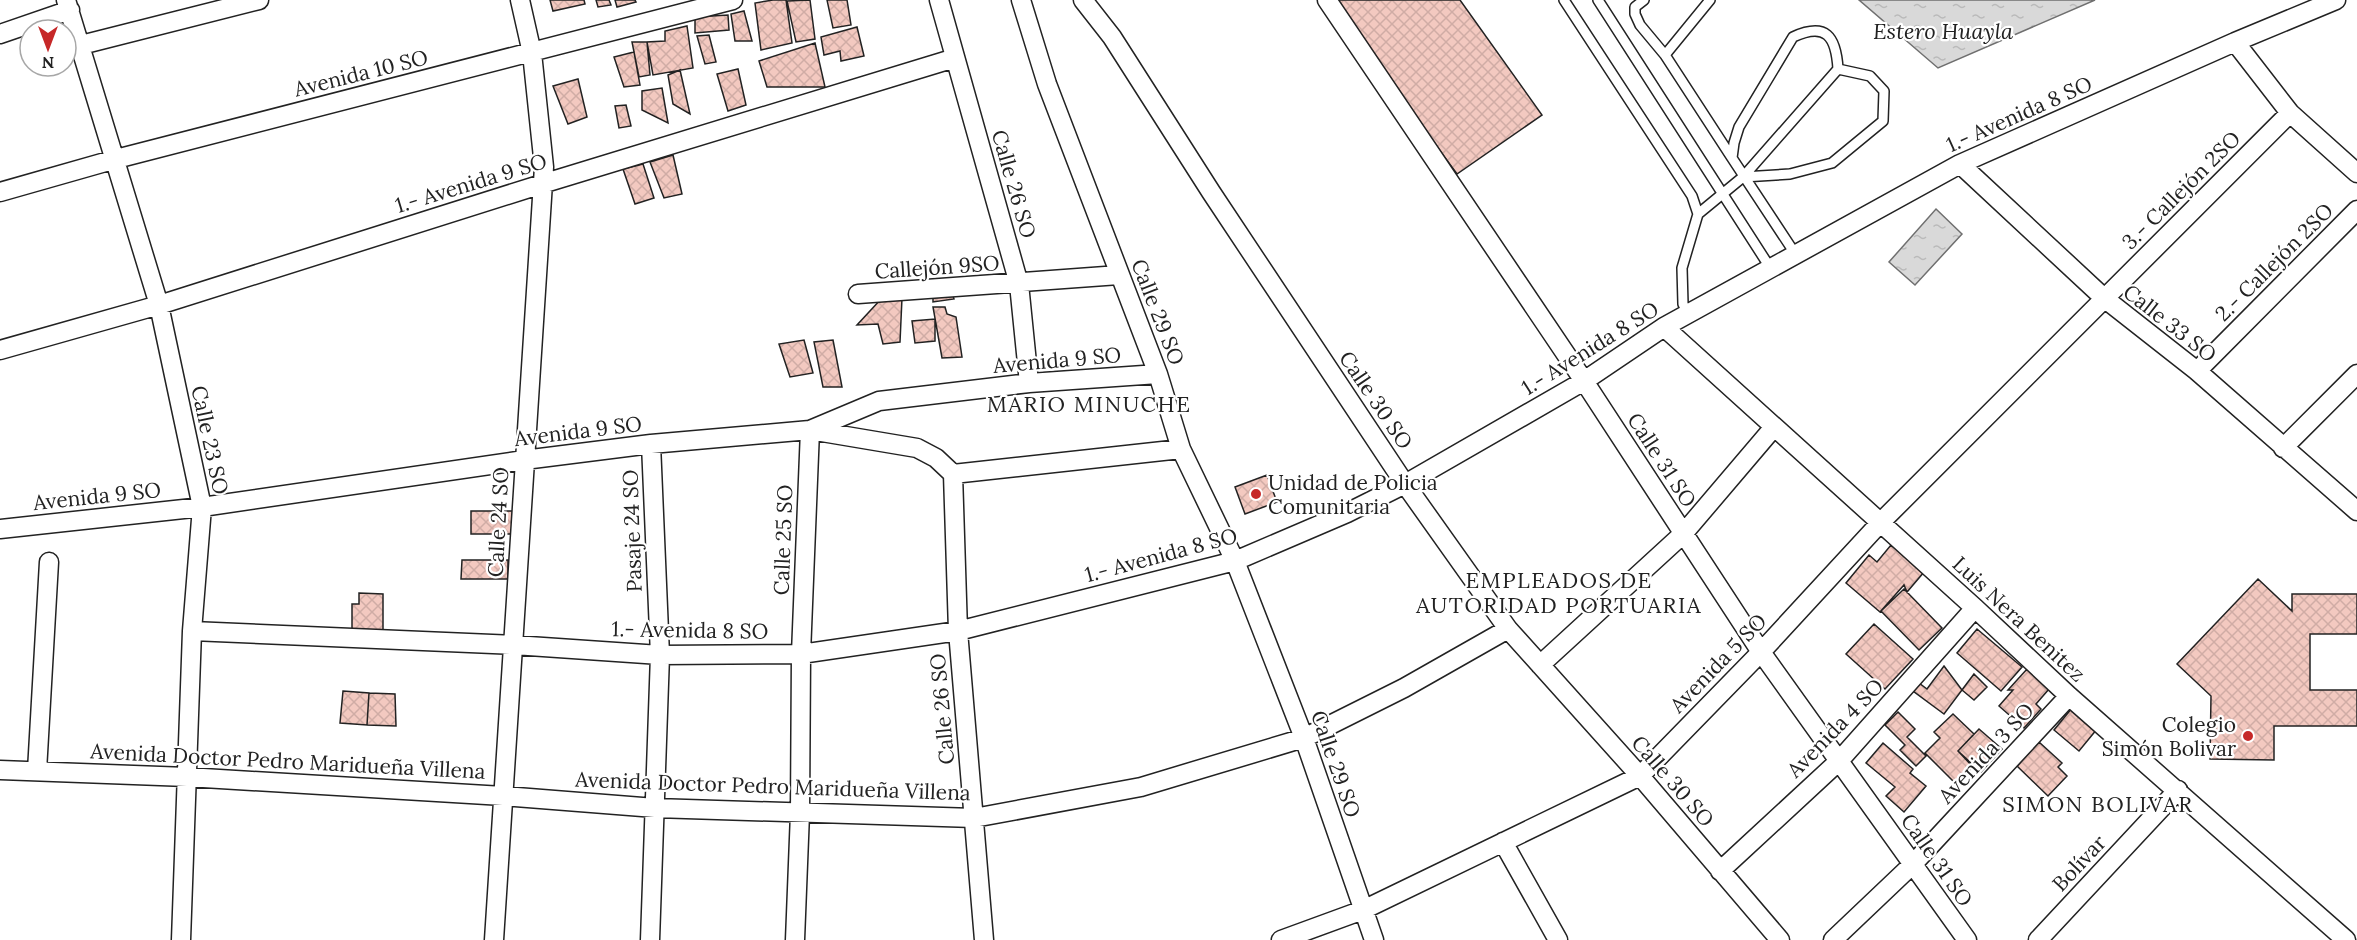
<svg xmlns="http://www.w3.org/2000/svg" width="2357" height="940" viewBox="0 0 2357 940" font-family="Lora,serif">
	<style>
		.water { fill: url(#water-ripples); stroke: #6f6f6f; stroke-width: 1.5 }
		.building { fill: url(#building-cross-hatch); stroke: #222; stroke-width: 1.5 }
		.lines { fill: none; stroke-linecap: round; stroke-linejoin: round }
		.lane-casing { stroke: #222; stroke-width: 12 }
		.street-casing { stroke: #222; stroke-width: 21 }
		.lane { stroke: #fff; stroke-width: 9 }
		.street { stroke: #fff; stroke-width: 18 }
		.poi-dot { fill: #c62828; stroke: #fff; stroke-width: 2 }
		.labels { text-anchor: middle; dominant-baseline: central; stroke-width: 4.5; stroke-linejoin: round; paint-order: stroke }
		.street-label { font-size: 21px; fill: #222; stroke: #fff }
		.poi-label { font-size: 21px; fill: #222; stroke: #fff; text-anchor: start }
		.water-label { font-size: 22px; font-style: italic; fill: #222; stroke: #fff }
		.neighbourhood-label { font-size: 22px; letter-spacing: 1.5px; fill: #222; stroke: #fff }
	</style>
	<defs>
		<pattern id="water-ripples" width="26" height="14" patternUnits="userSpaceOnUse" patternTransform="scale(1.5)"><rect width="26" height="14" fill="#d9d9d9"/><path d="M2 4q2-2 4 0t4 0M15 11q2-2 4 0t4 0" fill="none" stroke="#bababa"/></pattern>
		<pattern id="building-cross-hatch" width="8" height="8" patternUnits="userSpaceOnUse" patternTransform="scale(1.5)"><rect width="8" height="8" fill="#f3c9c0"/><path d="M0 0l8 8M0 8l8-8" fill="none" stroke="#d0aca5"/></pattern>
	</defs>
	<rect width="100%" height="100%" fill="#fff"/>
	<path class="water" d="M1859 0H2095L1938 68Z
		M1936 209 1962 234 1915 285 1889 262Z"/>
	<path class="building" d="M550 0H584L585 4 553 11Z
		M596 0H609L611 5 598 7Z
		M615 0H635L636 2 617 7Z
		M773 0H786L792 43 761 50 755 3Z
		M810 0 815 39 796 42 787 1Z
		M827 0H847L851 25 833 28Z
		M1329 0H1460L1542 115 1457 174Z
		M744 11 752 41H735L731 14Z
		M728 15 729 30 695 33V17Z
		M687 26 693 68 653 75 647 42 665 41V31Z
		M857 27 864 56 841 61 840 51 824 55 821 37Z
		M709 35 716 62 705 64 697 36Z
		M632 42H647L650 75 639 77Z
		M815 43 825 87H767L759 61Z
		M634 52 640 85 624 87 614 57Z
		M738 69 746 105 728 111 717 74Z
		M680 70 690 114 673 104 668 75Z
		M578 79 587 117 568 124 553 86Z
		M662 88 668 123 642 110V91Z
		M626 105 631 126 619 128 615 106Z
		M673 155 682 194 664 198 650 162Z
		M643 164 654 198 635 204 623 169Z
		M952 293 954 299 933 302V294Z
		M882 298H902L900 342 883 344 878 324 857 325Z
		M933 307H945L947 314 956 317 962 357 942 358Z
		M935 319V341L915 343 912 321Z
		M804 340 813 373 790 377 779 344Z
		M833 340 842 387H823L814 342Z
		M1267 475 1277 502 1245 514 1235 487Z
		M471 511H513V534H471Z
		M1891 545 1924 572 1907 592 1904 585 1880 612 1846 583 1869 555 1877 562Z
		M462 560H508V579H461Z
		M2258 579 2292 611V594H2357V634H2310V690H2357V726H2274V760L2210 759 2211 696 2177 664Z
		M1904 589 1942 628 1919 650 1881 611Z
		M359 593 383 594V633L352 632V604H359Z
		M1874 624 1913 659 1885 689 1846 654Z
		M1977 629 2022 667 2001 691 1957 653Z
		M1944 666 1962 690 1944 714 1913 691 1919 683 1927 689Z
		M2027 669 2049 689 2036 704 2041 709 2024 728 1999 706 2013 690H2008Z
		M1974 674 1987 687 1974 700 1962 690Z
		M343 691 369 693 367 725 340 723Z
		M369 693 395 694 396 726 367 725Z
		M2072 708 2097 729 2079 751 2054 730Z
		M1898 712 1915 729 1907 737 1926 756 1916 766 1900 750 1905 745 1885 725Z
		M1953 714 1974 734 1958 751 1973 767 1956 784 1925 753 1940 738 1934 732Z
		M1979 729 2002 749 1981 772 1958 751Z
		M2039 742 2062 763 2058 767 2067 776 2048 796 2017 766Z
		M1883 743 1913 769 1910 773 1926 786 1904 812 1886 796 1895 787 1866 763Z"/>
	<g class="lines">
		<defs>
			<path id="lane" d="M1564 0 1692 196 1698 214 1682 268 1683 304 1688 314
				M1598 0 1771 269
				M1644 0 1635 7V14L1640 25 1665 55 1732 158
				M1665 55 1710 0
				M1743 177 1790 174 1832 163 1883 121 1884 91 1870 76 1838 69
				M1698 214 1743 177 1838 69C1836 36 1826 22 1793 37L1739 127 1734 143 1732 158 1796 255"/>
			<path id="street" d="M66 0 159 305 202 507 192 631 181 940
				M939 0 1019 284 1029 383
				M1021 0 1047 84 1158 374 1181 449 1235 561 1304 738 1374 940
				M1083 0 1112 37 1211 192 1405 484 1508 629 1640 776 1780 940
				M1327 0 1584 381 1761 652 1967 940
				M0 34 70 10
				M2235 42 2290 113 2357 173
				M81 45 259 0
				M1960 164 2104 298 2197 371 2357 511
				M0 192 116 159 733 0
				M858 294 1119 275
				M1664 327 1975 608 2069 696 2346 940
				M0 350 159 305 542 184 955 58
				M2197 371 2357 210
				M2283 448 2357 374
				M953 474 958 631 984 940
				M0 529 202 507 524 460 651 444 810 430 879 401 1029 383 1158 374
				M192 631 514 645 660 655 801 654 958 631 1235 561 1347 513 1405 484 1584 381 1664 327 1960 164 2235 42 2336 0
				M1540 665 1683 534 1774 427
				M0 770 187 777 503 796 655 808 974 818 1141 787 1304 738 1404 688 1508 629
				M37 771 49 562
				M1503 842 1558 940
				M1720 871 1839 761 1975 608
				M494 940 544 167 532 53 520 0
				M650 940 660 655 651 444
				M795 940 800 813 801 654 810 430 917 448 936 458 953 474 1181 449
				M1281 940 1363 910 1640 776 1761 652 1880 523 2290 113
				M1833 940 1913 864 2069 696
				M2038 940 2178 790"/>
		</defs>
		<use href="#lane" class="lane-casing"/>
		<use href="#street" class="street-casing"/>
		<use href="#lane" class="lane"/>
		<use href="#street" class="street"/>
	</g>
	<g class="poi-dot">
		<circle cx="1256" cy="494" r="6"/>
		<circle cx="2248" cy="736" r="6"/>
	</g>
	<g class="labels">
		<g class="street-label">
			<text transform="translate(361 73) rotate(-14)">Avenida 10 SO</text>
			<text transform="translate(2019 114) rotate(-24)">1.- Avenida 8 SO</text>
			<text transform="translate(471 183) rotate(-17)">1.- Avenida 9 SO</text>
			<text transform="translate(1014 184) rotate(74)">Calle 26 SO</text>
			<text transform="translate(2181 190) rotate(-45)">3.- Callejón 2SO</text>
			<text transform="translate(2274 262) rotate(-45)">2.- Callejón 2SO</text>
			<text transform="translate(937 267) rotate(-4)">Callejón 9SO</text>
			<text transform="translate(1158 312) rotate(69)">Calle 29 SO</text>
			<text transform="translate(2170 323) rotate(38)">Calle 33 SO</text>
			<text transform="translate(1590 348) rotate(-32)">1.- Avenida 8 SO</text>
			<text transform="translate(1057 360) rotate(-5)">Avenida 9 SO</text>
			<text transform="translate(1376 400) rotate(56)">Calle 30 SO</text>
			<text transform="translate(578 431) rotate(-7)">Avenida 9 SO</text>
			<text transform="translate(210 440) rotate(78)">Calle 23 SO</text>
			<text transform="translate(1662 460) rotate(57)">Calle 31 SO</text>
			<text transform="translate(97 496) rotate(-6)">Avenida 9 SO</text>
			<text transform="translate(498 522) rotate(-87)">Calle 24 SO</text>
			<text transform="translate(632 531) rotate(-92)">Pasaje 24 SO</text>
			<text transform="translate(783 540) rotate(-88)">Calle 25 SO</text>
			<text transform="translate(1161 555) rotate(-15)">1.- Avenida 8 SO</text>
			<text transform="translate(2019 619) rotate(43)">Luis Nera Benitez</text>
			<text transform="translate(690 630) rotate(1)">1.- Avenida 8 SO</text>
			<text transform="translate(1718 663) rotate(-46)">Avenida 5 SO</text>
			<text transform="translate(942 709) rotate(-95)">Calle 26 SO</text>
			<text transform="translate(1835 728) rotate(-46)">Avenida 4 SO</text>
			<text transform="translate(1986 753) rotate(-47)">Avenida 3 SO</text>
			<text transform="translate(288 761) rotate(3)">Avenida Doctor Pedro Maridueña Villena</text>
			<text transform="translate(1336 764) rotate(71)">Calle 29 SO</text>
			<text transform="translate(1673 781) rotate(49)">Calle 30 SO</text>
			<text transform="translate(773 786) rotate(2)">Avenida Doctor Pedro Maridueña Villena</text>
			<text transform="translate(1937 860) rotate(55)">Calle 31 SO</text>
			<text transform="translate(2079 863) rotate(-47)">Bolívar</text>
		</g>
		<g class="poi-label">
			<text x="1268" y="482">Unidad de Policia<tspan x="1268" dy="24">Comunitaria</tspan></text>
			<text x="2236" y="724" text-anchor="end">Colegio<tspan x="2236" dy="24">Simón Bolivar</tspan></text>
		</g>
		<g class="water-label">
			<text x="1943" y="31">Estero Huayla</text>
		</g>
		<g class="neighbourhood-label">
			<text x="1089" y="404">MARIO MINUCHE</text>
			<text x="1559" y="580">EMPLEADOS DE<tspan x="1559" dy="25">AUTORIDAD PORTUARIA</tspan></text>
			<text x="2098" y="804">SIMON BOLIVAR</text>
		</g>
	</g>
	<g transform="translate(48 48) rotate(180)"><circle r="28" fill="#ffffff" stroke="#a7a7a7" stroke-width="1.5"/>
	<path d="M0-4.5L10 22L0 15L-10 22Z" fill="#c62828"/>
	<text y="-9" font-size="16" font-weight="bold" text-anchor="middle" fill="#222222">N</text>
	</g>
</svg>
